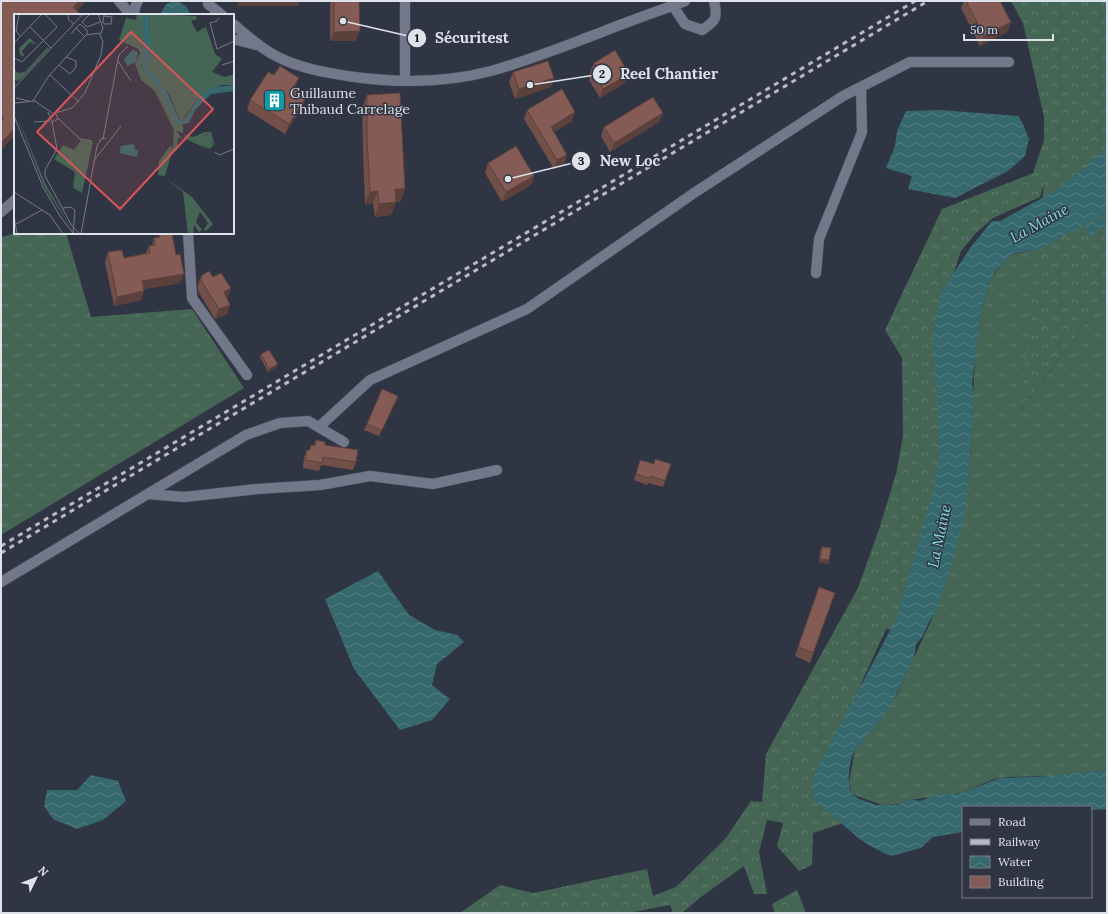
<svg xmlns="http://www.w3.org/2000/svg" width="1108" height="914" viewBox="0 0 1108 914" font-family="Lora,serif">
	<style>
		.grass { fill: url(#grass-tufts) }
		.forest { fill: url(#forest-crowns) }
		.water { fill: url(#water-waves) }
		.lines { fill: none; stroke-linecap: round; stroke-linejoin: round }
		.minor-casing { stroke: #4f5460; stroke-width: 11 }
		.minor { stroke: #727889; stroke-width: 10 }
		.rail { stroke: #b6bac4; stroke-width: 3; stroke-dasharray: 5 5; stroke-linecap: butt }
		.wall { fill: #724f49 }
		.shaded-wall { fill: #5c403c }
		.building { fill: #845c55; stroke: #5c403c }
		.labels { text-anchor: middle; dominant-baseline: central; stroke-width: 3; stroke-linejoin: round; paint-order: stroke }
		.poi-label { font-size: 14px; fill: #dee2eb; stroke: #303544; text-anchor: start }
		.water-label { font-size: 15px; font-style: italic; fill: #83dbe3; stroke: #303544 }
		.inset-road { fill: none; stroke: #767a87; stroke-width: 1 }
		.view { fill: #d85659; fill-opacity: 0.15; stroke: #d85659; stroke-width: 2 }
		.inset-edge { fill: none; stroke: #dee2eb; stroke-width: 2 }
		.leader { fill: none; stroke: #dee2eb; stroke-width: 1.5 }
		.callout-dot { fill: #dee2eb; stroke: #303544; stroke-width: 1.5 }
		.mark-label { font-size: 12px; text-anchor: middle; font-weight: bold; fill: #111 }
		.callout-label { font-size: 15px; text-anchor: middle; font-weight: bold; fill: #dee2eb; stroke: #303544; stroke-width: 3; stroke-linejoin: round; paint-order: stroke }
	</style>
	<defs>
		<pattern id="grass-tufts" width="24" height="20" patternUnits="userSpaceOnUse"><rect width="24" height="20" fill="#456555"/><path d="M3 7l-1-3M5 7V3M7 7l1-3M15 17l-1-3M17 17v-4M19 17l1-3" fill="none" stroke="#5f7b6e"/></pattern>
		<pattern id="forest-crowns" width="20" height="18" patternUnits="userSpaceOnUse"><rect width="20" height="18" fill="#456555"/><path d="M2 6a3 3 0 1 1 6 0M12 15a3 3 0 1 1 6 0" fill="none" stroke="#5f7b6e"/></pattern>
		<pattern id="water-waves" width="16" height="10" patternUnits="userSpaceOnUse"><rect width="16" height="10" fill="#36696d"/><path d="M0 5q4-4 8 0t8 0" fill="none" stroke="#537e82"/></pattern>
	</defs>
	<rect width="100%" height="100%" fill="#303544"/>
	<path class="grass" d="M17 233H66L91 317 192 309 244 388 1 535V237Z
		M1040 249 1021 411 1107 294V770L1059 776 1009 777 994 779 962 793 909 800 901 804 882 805 852 794 849 783 855 750 886 712 897 694 938 606 970 457 975 356 981 311 991 278 1010 255Z"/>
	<path class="forest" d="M1011 1H1107V294L1020 412 1044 183 1040 197 993 218 976 233 961 251 945 300 942 482 900 630 886 629 861 684 864 702 820 776 846 822 813 833 812 865 799 871 777 846 783 823 767 820 759 852 767 894H754L744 866 701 897 682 913H673L670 905 628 913H460L500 885 533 893 647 869 653 896 676 887 726 838 751 801 762 802 766 754 858 588 879 529 896 474 903 436 902 358 885 330 942 209 1033 173 1044 140V117L1023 23Z
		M797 890 806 913H775L772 904Z"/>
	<path class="water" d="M174 1C182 3 189 6 190 15H161V13L166 4Z
		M940 110 1018 116 1023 124 1029 139 1025 156 1008 171 955 198 908 189 912 176 886 168 895 146 897 131 906 111Z
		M1107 148V212L1040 249 1012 254 995 272 991 278 981 311 972 384 974 394 970 457 964 519 950 570 941 597 937 610 928 624 923 636 916 644 914 658 891 705 881 719 855 750C849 760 846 784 852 794L859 799 876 805H898L911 799 919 801 923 800 936 794H959L1000 778 1037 777 1107 770V809L1091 810V807H963V832L933 837 921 848 891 856 874 848 861 840 817 803 813 794 814 775 896 619 933 493 939 458 937 391 933 350V334L941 293 970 248 992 221H1000L1057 190Z
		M1107 214V224L1090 236 1084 227Z
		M378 571 409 615 435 630 457 635 464 642 437 664 432 685 450 699 432 720 400 730 354 669 325 599Z
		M91 775 118 781 126 801 103 820 77 829 53 819 44 806 47 790H77Z"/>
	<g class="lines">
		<defs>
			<path id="minor" d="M119 1 131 15
				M405 1V81
				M208 4 222 15
				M673 6 685 24 702 30C716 21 718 18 714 1
				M134 15 135 7 138 1
				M233 24C248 36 262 50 280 58 300 68 324 72 347 76 394 83 445 83 491 71 527 61 562 47 597 34 626 22 656 12 685 1
				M233 39 256 45
				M1 212 15 200
				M188 233 192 298 247 375
				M816 273 819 239 862 132 861 87
				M319 427 370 380 527 309 694 193 843 96 910 62H1009
				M148 494 184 497 257 489 320 485 370 476 433 484 497 470
				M1 582 246 435 280 423 308 421 344 442"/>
		</defs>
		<use href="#minor" class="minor-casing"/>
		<use href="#minor" class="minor"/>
		<path class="rail" d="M1 546 915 1
			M1 553 928 1"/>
	</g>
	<path class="wall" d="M1 1H86L77 11 15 15V135L1 150Z
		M330 1H359L356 41H330Z
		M964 1H1000L1011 22 1007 32 980 46 961 8Z
		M594 63 629 74 625 83 600 98 589 80 591 75 590 72Z
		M513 72 551 87 515 99 509 82Z
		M295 88 307 96 303 105 285 134 247 110 250 100Z
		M367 95 405 189 400 202H396L391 215 375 217 373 203 365 204 363 151 362 108Z
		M527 110 572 121 554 132 567 155 564 164 554 169 524 119Z
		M659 122 610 152 601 136 604 127Z
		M488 163 534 176 531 185 502 202 485 173Z
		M159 233 180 283 144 289 141 300 114 306 105 262 108 252 124 258 146 253 149 246 152 245 154 238H158Z
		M201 276 213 277 228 297 227 298 230 305 227 314 215 319 198 291V285Z
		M261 354 278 364 276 367 268 372 260 357Z
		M398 396 396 402 379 436 364 430 367 424Z
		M316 440 356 462 353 470 321 465 319 471 303 468 304 457 307 450H310L311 445H314Z
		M640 460 653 464H671L663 487 648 483 647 485 634 480Z
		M822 547 829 560 828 564 819 562 820 551Z
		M819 587 835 593 810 663 795 656Z"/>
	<path class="shaded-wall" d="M80 1H86L73 15V7Z
		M239 1H300L298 6H237Z
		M1011 22 1007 32 980 46 984 36Z
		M360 31 356 41H330L334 32Z
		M629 74 625 83 600 98 603 89Z
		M299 78 295 88 290 97 293 87Z
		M554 78 551 87 515 99 519 89Z
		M307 96 303 105 285 134 289 124Z
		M575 112 572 121 547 136 551 127Z
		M663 113 659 122 610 152 614 143Z
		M15 128V135L1 150V143Z
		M567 155 564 164 554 169 557 160Z
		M534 176 531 185 502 202 506 192Z
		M395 189H405L400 202H390Z
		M378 191 373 203 365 204 370 192Z
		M396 202 391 215 375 217 379 204Z
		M184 274 180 283 139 290 142 281Z
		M231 288 228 297 220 302 224 292Z
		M144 291 141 300 114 306 117 297Z
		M230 305 227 314 215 319 219 309Z
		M278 364 276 367 268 372 269 369Z
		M398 396 396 402 379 436 382 430Z
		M820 559 829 560 828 564 819 562Z"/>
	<path class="building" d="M1 1H80L73 7 81 15H15V128L1 143V121L4 118 1 115Z
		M334 1H359L360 31 334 32Z
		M966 1H1000L1011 22 984 36Z
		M615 50 629 74 603 89 593 70 596 68 594 63Z
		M548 61 554 78 519 89 513 72Z
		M280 66 299 78 293 87 307 96 289 124 250 100 268 72 274 75Z
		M562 89 575 112 551 127 567 155 557 160 527 110Z
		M400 93 405 189H395L396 202 379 204 378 191 370 192 367 138V95Z
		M653 97 663 113 614 143 604 127Z
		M516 146 534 176 506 192 488 163Z
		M159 233H172L176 255 180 254 184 274 142 281 144 291 117 297 108 252 122 250 124 258 150 253 149 246 155 245 154 238 160 237Z
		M209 271 213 277 221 273 231 288 224 292 230 305 219 309 202 282 201 276Z
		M269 350 278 364 269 369 261 354Z
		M382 389 398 396 382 430 367 424Z
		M316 440 325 442V445L358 450 356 462 323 457 322 463 305 460 307 450H310L311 445 315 446Z
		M655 459 671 464 665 481 651 476 649 478 636 474 640 460 654 464Z
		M822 547 831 548 829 560 820 559Z
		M819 587 835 593 813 653 798 647Z"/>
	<defs>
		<symbol id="building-square" viewBox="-11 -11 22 22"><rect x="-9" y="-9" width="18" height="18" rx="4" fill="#0f9aa8" stroke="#303544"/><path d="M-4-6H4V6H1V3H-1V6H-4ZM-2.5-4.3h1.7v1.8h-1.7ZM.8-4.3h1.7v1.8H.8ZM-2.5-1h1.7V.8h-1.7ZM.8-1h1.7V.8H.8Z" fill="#fff"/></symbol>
	</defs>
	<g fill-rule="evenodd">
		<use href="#building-square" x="262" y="88" width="25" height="25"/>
	</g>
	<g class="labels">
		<g class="poi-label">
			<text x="290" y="93">Guillaume<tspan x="290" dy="16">Thibaud Carrelage</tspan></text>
		</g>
		<g class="water-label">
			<text transform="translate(1039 223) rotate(-29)">La Maine</text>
			<text transform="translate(939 536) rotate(-78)">La Maine</text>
		</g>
	</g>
	<g transform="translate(14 14)">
		<rect width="220" height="220" fill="#303544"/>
		<path d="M135 0 182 2 183 5 177 7 183 18 192 13 201 40 208 45 198 58 211 63 220 60V71H207L185 83 167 108 155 80 132 52 136 35ZM16 24 23 31 16 28 8 37 11 43 6 41 5 34ZM34 33 35 35 9 63 4 67 0 66V55L4 59 11 58ZM0 95 32 171 58 215 31 174ZM195 120 199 131 196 135 178 126ZM67 126 79 128 68 179 59 174 61 158 40 145 49 131 60 136Z" fill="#456555"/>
		<path d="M123 0H130L132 25 142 35 146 60 129 40 127 52 146 73 156 90 162 109 169 111V119L162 117 168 124H164L163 134 158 138 151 162 144 161 145 147 156 132 159 134 160 116 141 77 127 66 121 50 126 39 124 35 105 26 112 4 122 6ZM191 118H197L201 132 196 125H190L195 123 194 120 184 124V126H178L188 131 195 136 170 124 171 121 179 123ZM150 163 178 183 199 210 192 217 190 215 194 209 186 198 182 208 188 216 185 218 180 211 179 220H174L169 178Z" fill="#456555"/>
		<path d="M128 0H135V5L137 36 132 52 152 76 166 107 171 104 185 83 200 73 220 71V77L197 80 181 96 175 109 163 111 146 75 129 57 127 47 130 30ZM119 36 124 38 122 48 113 52 110 45ZM120 130 121 136H124L123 143 105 139 107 132Z" fill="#36696d"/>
		<path class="inset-road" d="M5 0 2 17 6 22M55 0 54 5 60 10M76 0 68 8 73 13 86 8M90 2 98 3 97 10H90L89 7 90 0M205 4 203 7 196 9 203 35 220 27M16 13 37 34M62 14 66 10 73 16V20M57 20 62 14 71 23M0 29 28 0M0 44 8 48 43 13 31 0M104 47 117 67M45 51 56 60 62 53V47L52 43M208 51 220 47M36 61 65 88M0 74 69 0M2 84 15 87M19 87 34 63 72 21 87 19 89 14 84 0M1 89 21 87 38 99M34 98 38 108 44 105 42 100M41 99 58 94 71 79 87 41 89 28 86 20M0 102 29 173 46 202 60 220M44 104 66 125 78 127M20 108 36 107M38 108 43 135 31 156V162L58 212 66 220M89 125 103 50 105 41 114 32M201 138 205 141 220 135M81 145 107 112M0 178 28 196M49 194 57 193 61 196 59 219M0 202 3 220M2 210 28 196 36 201 49 220M67 220 83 132 87 125 92 124"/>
		<path class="view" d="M117 18 199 95 106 195 23 118Z"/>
		<rect width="220" height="220" class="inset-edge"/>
	</g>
	<path class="leader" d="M343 21L417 38M530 85L602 74M508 179L581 161"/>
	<g class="callout-dot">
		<circle cx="343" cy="21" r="4"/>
		<circle cx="530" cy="85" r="4"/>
		<circle cx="508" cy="179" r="4"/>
		<circle cx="417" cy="38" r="10"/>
		<circle cx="602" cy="74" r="10"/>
		<circle cx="581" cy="161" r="10"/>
	</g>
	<g class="mark-label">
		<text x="417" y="42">1</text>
		<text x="602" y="78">2</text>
		<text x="581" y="165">3</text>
	</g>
	<g class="callout-label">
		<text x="472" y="43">Sécuritest</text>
		<text x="669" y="79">Reel Chantier</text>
		<text x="630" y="166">New Loc</text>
	</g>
	<rect width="1108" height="914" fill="none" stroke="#dee2eb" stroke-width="4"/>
	<rect x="962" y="806" width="130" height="92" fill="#303544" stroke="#767a87"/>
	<rect x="970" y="819" width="20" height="6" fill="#727889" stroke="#767a87"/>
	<text x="998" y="826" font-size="12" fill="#dee2eb">Road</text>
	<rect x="970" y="839" width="20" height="6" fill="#b6bac4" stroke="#767a87"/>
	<text x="998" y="846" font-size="12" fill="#dee2eb">Railway</text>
	<rect x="970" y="856" width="20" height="12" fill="url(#water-waves)" stroke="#767a87"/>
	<text x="998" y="866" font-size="12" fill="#dee2eb">Water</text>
	<rect x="970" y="876" width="20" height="12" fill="#845c55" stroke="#767a87"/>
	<text x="998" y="886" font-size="12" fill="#dee2eb">Building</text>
	<g transform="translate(36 878) rotate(47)" stroke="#303544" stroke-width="3" paint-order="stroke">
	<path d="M0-3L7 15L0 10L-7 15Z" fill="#dee2eb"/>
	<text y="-6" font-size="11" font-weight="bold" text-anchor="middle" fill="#dee2eb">N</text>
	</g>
	<path d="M964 34v6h89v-6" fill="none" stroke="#dee2eb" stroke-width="2"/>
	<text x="970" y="34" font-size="12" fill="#dee2eb" stroke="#303544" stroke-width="3" paint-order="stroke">50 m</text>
</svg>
